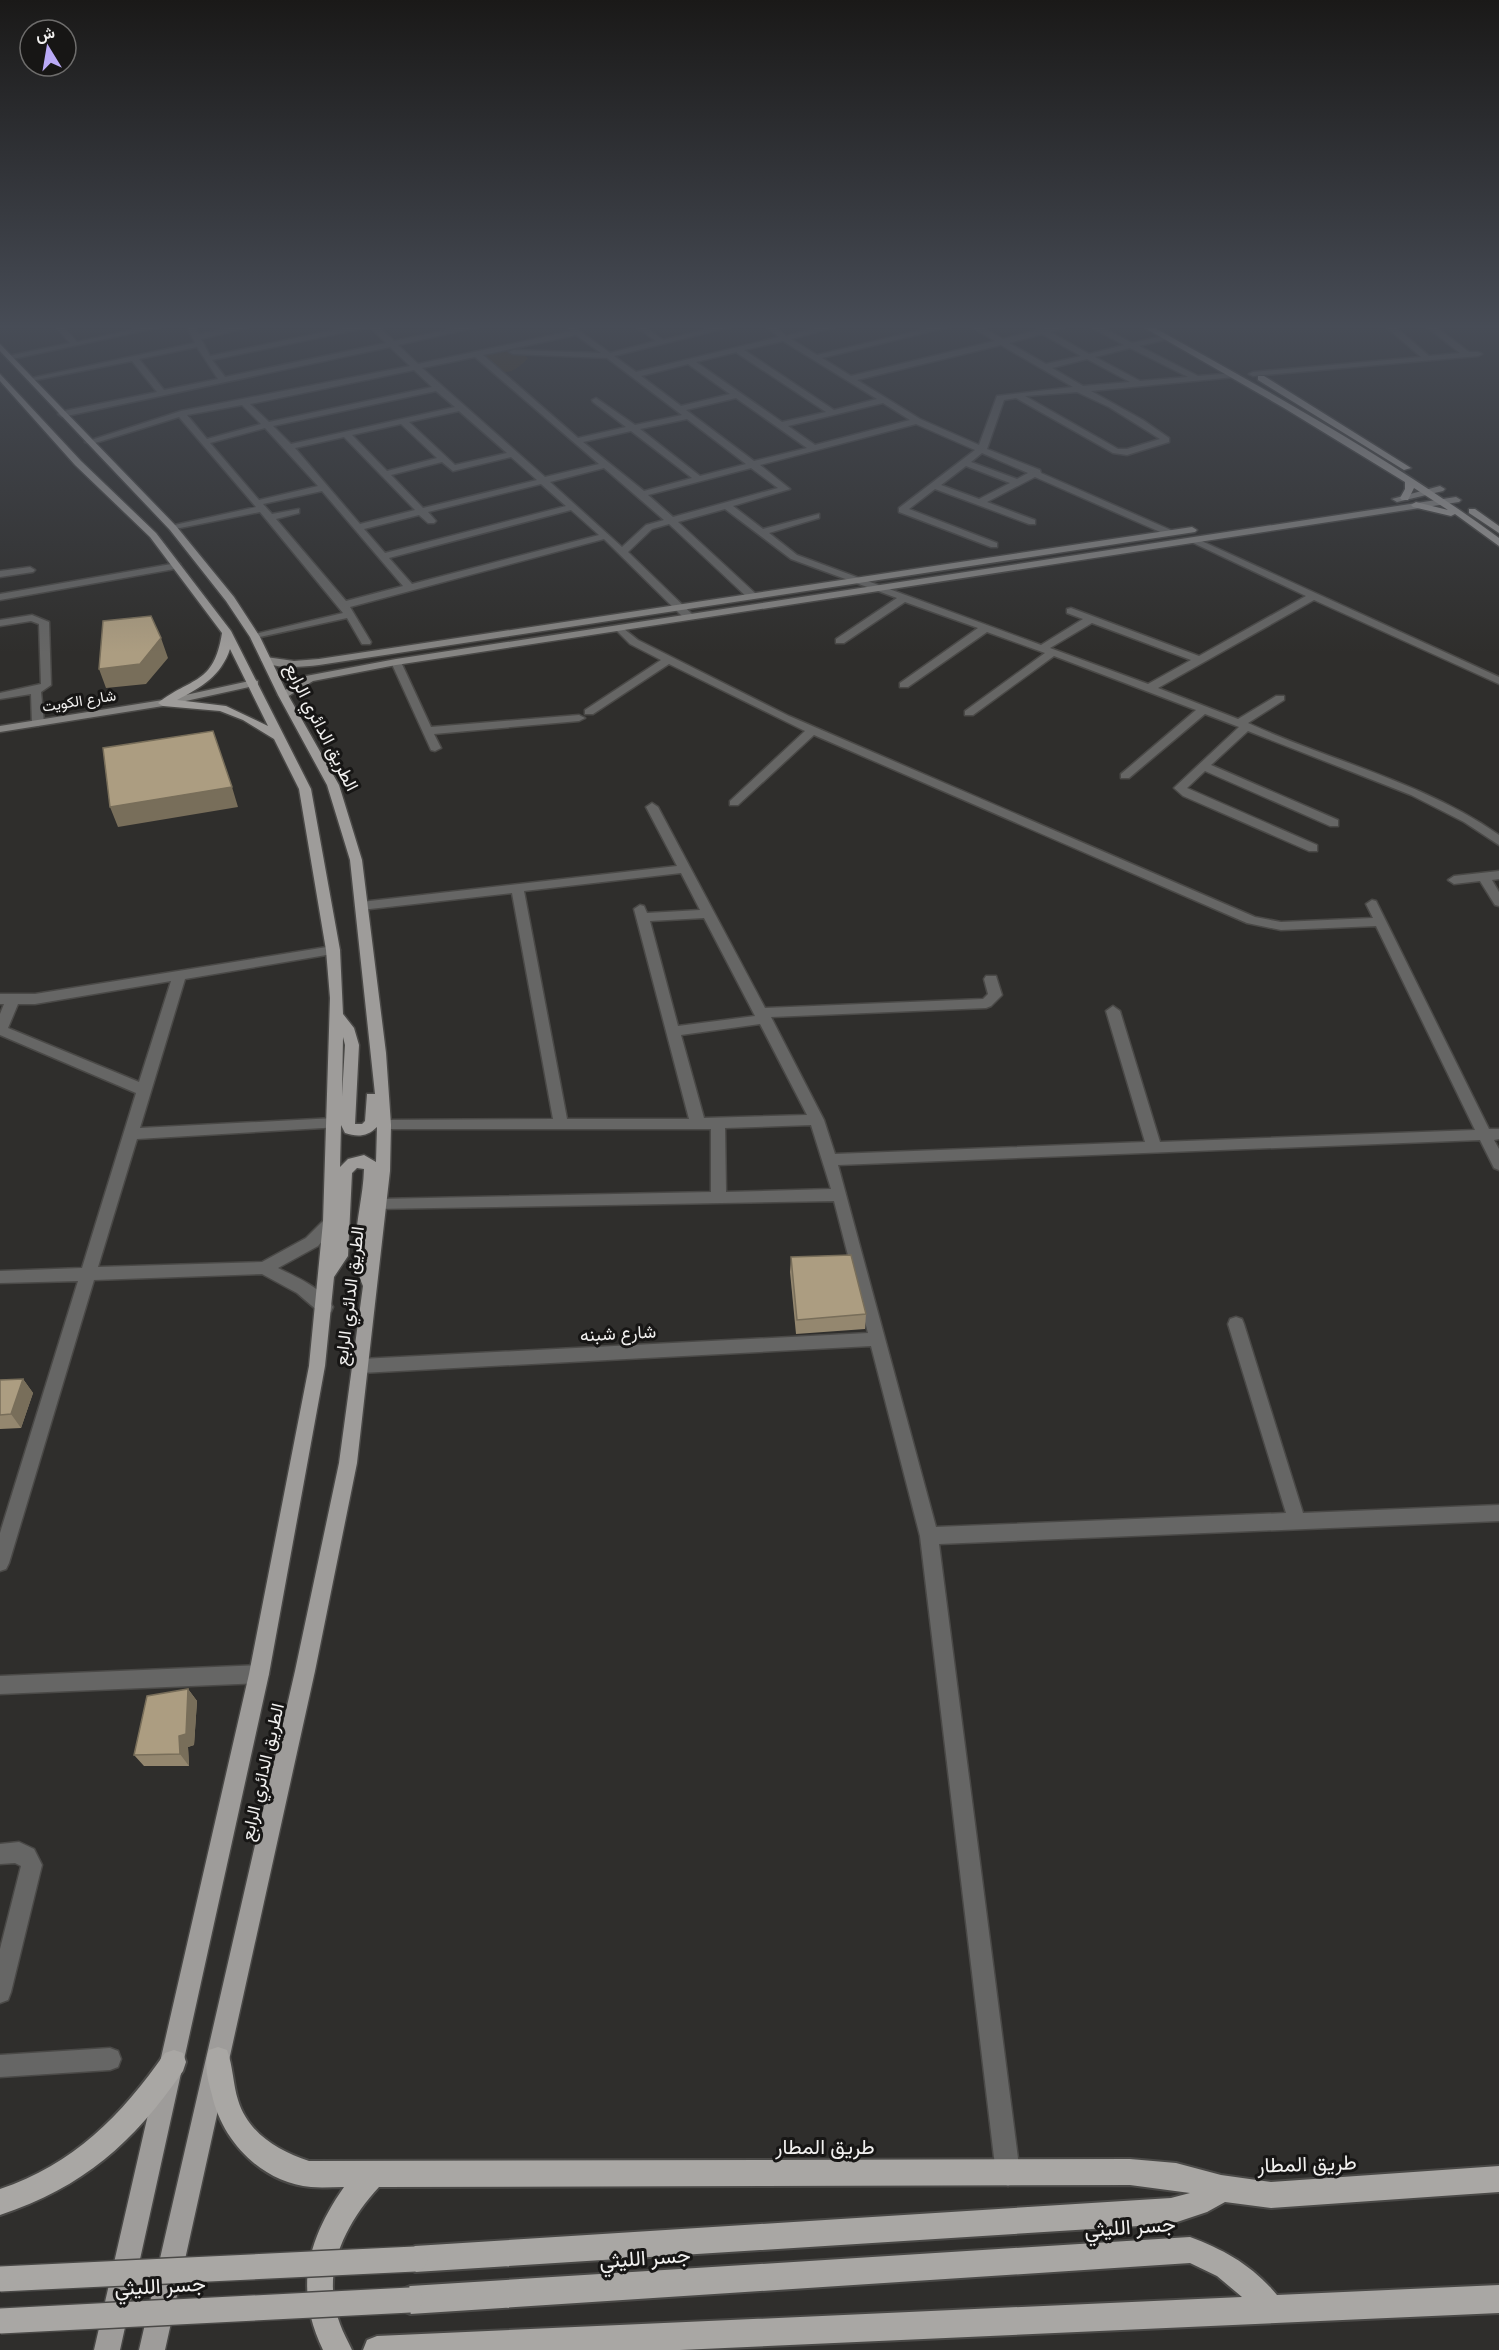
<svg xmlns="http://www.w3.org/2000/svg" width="1499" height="2350" viewBox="0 0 1499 2350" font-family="Roboto,Vazirmatn,sans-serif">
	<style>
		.green { fill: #463921 }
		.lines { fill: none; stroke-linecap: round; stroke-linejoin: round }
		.minor-casing { stroke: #4a4947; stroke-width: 3 }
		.secondary-casing { stroke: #4a4947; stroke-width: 3 }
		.primary-casing { stroke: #4a4947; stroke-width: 3 }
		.trunk-casing { stroke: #4a4947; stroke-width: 4 }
		.minor { fill: #666665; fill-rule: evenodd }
		.secondary { fill: #868583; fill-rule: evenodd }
		.primary { fill: #9e9c9a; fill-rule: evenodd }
		.trunk { fill: #a9a7a4; fill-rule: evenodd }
		.trunk-bridge-casing { stroke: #4a4947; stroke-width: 28; stroke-linecap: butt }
		.trunk-bridge { stroke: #a9a7a4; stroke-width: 25 }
		.wall { fill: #94876f }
		.shaded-wall { fill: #786e5a }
		.building { fill: #ac9d81; stroke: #786e5a; stroke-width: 1.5 }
		.labels { text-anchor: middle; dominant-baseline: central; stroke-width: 6; stroke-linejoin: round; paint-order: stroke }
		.far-street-label { font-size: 15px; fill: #f1f0ef; stroke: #171615 }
		.street-label { font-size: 18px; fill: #f1f0ef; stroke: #171615 }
		.near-street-label { font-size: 21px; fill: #f1f0ef; stroke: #171615 }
	</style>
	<rect width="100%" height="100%" fill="#2f2e2c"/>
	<path class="green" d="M494 351 522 353 528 358C514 373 501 379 490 360L483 357V353Z"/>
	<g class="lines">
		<defs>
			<path id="minor" d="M53 324H61L77 342 158 324H174L8 360V356L70 343Z
				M186 324H194L199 334 246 324H262L201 339 210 356 363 324H376L394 341 475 324H491L398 345 418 364 572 331 567 327 571 325 610 353 656 341 632 324H641L663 340 727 324H742L614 356 636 372 779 337 763 324H772L786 336 832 324H847L791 339 817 355 946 324H961L822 358 851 376 995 341 966 324H976L1003 339 1061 324H1075L1050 332 1089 354 1124 345 1085 324H1096L1132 343 1168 335V339L1139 346 1198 376 1235 373 1239 375 1235 377 1091 391 1143 420 1169 438V442L1127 455 1113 453 1016 398 1004 400 987 449 1040 470 1041 473 1173 531V535H1167L1035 477 987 502 1035 520V524H1029L935 489 909 509 997 543V547H991L899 512V508L975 450 916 424 760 465 790 489 733 506 763 529 819 514V518L769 533 797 555 1041 645 1083 619 1067 613V609L1071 608 1199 656 1306 596 1187 540 1195 538 1499 677V684L1314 600 1158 688 1238 719 1276 696H1284V700L1248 723C1331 761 1423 782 1499 835V845L1464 822 1411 795 1248 731 1211 765 1338 820V826H1330L1205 771 1187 788 1317 845V851H1309L1183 796 1174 788 1176 786 1239 727 1205 714 1129 778H1121V774L1196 710 1054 656 973 715H965V711L1045 653 987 632 908 687H900V683L978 628 905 602 844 643H836V639L897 598 791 559 725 509 678 522 756 594V598H748L669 524 652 529 628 552 693 615V619H685L604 539 350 607 371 642 370 644H362L347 618 251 639V635L343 613 260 512 170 530V526L256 507 179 417 92 444 85 442 181 411 410 366 390 347 62 417 58 414 59 412 157 392 132 361 31 381 27 379 195 343ZM370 327 386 343 225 377 212 360ZM1042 334 1081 356 1046 364 1009 343ZM576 335 601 353 513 350 509 352 513 354 607 358 682 415 635 425 596 398 592 400 593 402 626 427 578 438 483 355ZM783 341 877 399 834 410 744 350ZM1001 345 1073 387 997 396 979 445 920 419 857 380ZM197 347 218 379 164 390 139 359ZM1130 348 1188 377 1140 381 1095 357ZM737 352V353L826 412 782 422 696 362ZM475 357 599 464 545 477 422 368ZM1087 359 1130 382 1083 386 1052 368ZM688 364 730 394 681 406 641 376ZM414 370 432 387 269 422 250 404ZM436 391 455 407 291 444 273 426ZM1077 392 1109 407 1160 439 1127 449H1118L1025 396ZM736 398 807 448 754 461 686 410ZM883 403 910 420 815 445 788 426ZM242 405 261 424 207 439 187 415ZM459 411 507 453 455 465 409 422ZM687 419 746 464 700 476 640 429ZM401 424 437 458 387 471 352 435ZM265 428 318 486 259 500 210 443ZM631 431 692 478 644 491 583 442ZM344 437 415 510 360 524 295 448ZM982 453 1028 473 1017 479 971 462ZM511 457 537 480 423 508 391 475 442 462 453 471ZM966 466 1010 483 979 499 941 485ZM604 468 664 520 646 525 622 547 550 482ZM751 468 778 488 673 517 648 495ZM541 484 566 506 385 553 364 529 419 515 428 523H434L436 521 428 512ZM322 491 403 586 346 601 276 519 299 513V509L272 514 263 504ZM571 510 599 535 412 584 389 558ZM1092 623 1191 660 1148 684 1050 648Z
				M1383 324H1392L1429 356 1460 353 1423 324H1432L1469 352H1478L1482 354 1478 356 1253 376 1249 374 1253 372 1421 357Z
				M177 563 180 564V568L0 600V594Z
				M30 567 35 570 33 572 0 577V571Z
				M32 615 49 622 51 685 41 692 44 723 38 726 32 723 31 694 0 699V693L41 684 39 624 31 621 0 626V620Z
				M619 625 638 640 789 716 1255 917 1281 922 1373 918 1366 904 1372 900 1376 901 1489 1129H1499V1139L1494 1140 1499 1149V1170L1494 1168 1480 1140 838 1165 936 1527 1286 1513 1228 1324 1230 1319 1236 1317 1242 1319 1244 1324 1303 1513 1499 1505V1521L939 1544 1020 2174 1016 2182 1008 2186 1000 2182 996 2174 920 1536 871 1346 361 1373 355 1371 353 1366 355 1361 361 1359 868 1333 834 1201 374 1209 371 1205 374 1201 379 1199 711 1192V1129H379L377 1125 379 1121 384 1120 553 1119 512 893 361 910 355 906 361 902 677 866 646 807 652 803 658 807 765 1008 983 999 988 994 984 979 986 976H996L1002 995 991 1006 986 1008 771 1017 824 1120 835 1154 1145 1142 1106 1011 1113 1006 1120 1011 1160 1142 1475 1130 1376 926 1281 930 1247 923 814 735 738 805H730V801L805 731 669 664 593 714H585V710L661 660 630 644 614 628ZM681 873 700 910 647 913 644 906 640 905 634 909 689 1119H567L524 891ZM704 918 755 1016 678 1026 650 921ZM760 1024 807 1115 704 1118 681 1035ZM811 1125 831 1189 726 1192 725 1128Z
				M392 660 401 662 431 727 579 715 585 718 579 721 434 734 441 748 435 751 431 750 391 662Z
				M1499 871V879L1492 880 1499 892V906L1495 905 1480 881 1454 884 1448 880 1454 876Z
				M333 946 340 950 338 953 185 979 140 1128 335 1118 342 1123 340 1127 137 1139 98 1267 262 1262 306 1238 326 1218H336L339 1222 318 1246 278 1268C296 1277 323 1288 333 1307L331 1312 325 1314 319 1312 297 1293 262 1274 94 1280 9 1563 6 1569 0 1571V1533L78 1281 0 1283V1271L82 1268 136 1093 0 1035V1014L4 1004H0V994H35ZM171 981 139 1082 8 1028 18 1004H35Z
				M259 1665 266 1667 269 1674 266 1681 259 1683 0 1694V1676Z
				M19 1842 34 1849 42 1865 11 1992 8 2000 0 2003V1949L21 1866 15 1863 0 1864V1844Z
				M110 2048 118 2051 121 2059 118 2067 110 2070 0 2077V2055Z"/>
			<path id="secondary" d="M1440 486 1445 489 1443 491 1397 502 1392 499Z
				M1456 497 1461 500 1459 502 396 665 313 681 287 697 278 695 306 676 396 659Z
				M1192 527 1197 530 1195 532 319 665C302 667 275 670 261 660L266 657 294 661 319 659Z
				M254 680 258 681V685L163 706 0 732V726L163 700Z"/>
			<path id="primary" d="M1138 324H1148C1267 391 1389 457 1499 538V546L1455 514 1451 516 1413 507 1411 505 1416 502 1448 510 1414 488 1408 500H1402L1400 498 1405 489V482L1284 408Z
				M0 344 176 526 234 597 260 637 288 695 339 785 362 860 386 1053 391 1125 390 1171 357 1463 315 1671 165 2350H139L295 1671 339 1463 363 1286C346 1247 363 1209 364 1169L357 1168 352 1173 348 1256 334 1277 325 1366 269 1674 120 2350H94L249 1674 309 1366 323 1222 330 998 326 950 299 789 274 739 243 720 220 711 163 706 158 703C191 677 214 685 222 633L150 537 75 465 0 381V374L81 461 156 533 231 631 311 789 340 950 343 1014 354 1028 359 1045 355 1124H362L365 1121 367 1094H375L350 860 327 785 278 695 250 637 226 601 170 530 0 351ZM230 649 268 726 226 706 177 700C202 687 221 676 230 649ZM343 1037 345 1045 342 1096ZM341 1125 345 1133C357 1137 367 1137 377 1127L376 1162 364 1155 348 1159 340 1167Z
				M1258 376H1264L1411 468 1404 470 1258 380Z
				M1469 509H1475L1499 526V533L1469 513Z"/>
			<path id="trunk" d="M218 2047 227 2050C233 2066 233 2084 238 2100 248 2133 278 2151 309 2161L1130 2159 1176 2163 1221 2175 1271 2182 1499 2166V2192L1271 2208 1225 2202 1207 2212 1171 2224 415 2272 406 2268 402 2259 406 2250 415 2246 1171 2198 1190 2193 1130 2185 379 2187C345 2224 320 2273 340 2324 343 2333 348 2341 352 2350H323C294 2290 307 2240 344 2187 333 2187 322 2188 311 2187 262 2183 222 2141 212 2095 208 2080 203 2065 209 2050Z
				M174 2050 183 2053 186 2062 183 2071C133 2143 84 2187 0 2215V2189C73 2165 122 2115 165 2053Z
				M1190 2237C1225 2250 1253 2266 1277 2295L1499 2285V2313L680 2350H363L367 2340 377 2336 1242 2297 1217 2276 1190 2263 410 2314 400 2310 396 2300 400 2290 410 2286Z"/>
		</defs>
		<use href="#minor" class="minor-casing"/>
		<use href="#secondary" class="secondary-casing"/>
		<use href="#primary" class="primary-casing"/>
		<use href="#trunk" class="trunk-casing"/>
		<use href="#minor" class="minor"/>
		<use href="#secondary" class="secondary"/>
		<use href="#primary" class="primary"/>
		<use href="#trunk" class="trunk"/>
		<defs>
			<path id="trunk-bridge" d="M0 2279 415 2259
				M0 2321 410 2300"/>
		</defs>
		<use href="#trunk-bridge" class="trunk-bridge-casing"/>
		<use href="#trunk-bridge" class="trunk-bridge"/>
	</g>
	<path class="wall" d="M791 1257 866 1314 865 1329 796 1334 790 1272Z
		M23 1379 33 1393 21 1428 0 1429V1380Z
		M188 1689 197 1701 194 1745 188 1747 189 1766H144L134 1755Z"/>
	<path class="shaded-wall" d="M161 638 168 658 146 684 106 688 99 669Z
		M232 787 238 807 118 827 110 807Z
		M23 1379 33 1393 21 1428 11 1414Z
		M188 1689 197 1701 194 1745 188 1747 189 1766 180 1754 179 1736Z"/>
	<path class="building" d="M151 616 161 638 140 664 99 669 103 621Z
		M213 731 232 787 110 807 103 748Z
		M851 1255 866 1314 797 1320 791 1257Z
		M23 1379 11 1414 0 1415V1380Z
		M188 1689 186 1734 179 1736 180 1754 134 1755 147 1696Z"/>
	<linearGradient id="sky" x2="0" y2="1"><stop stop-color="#1a1918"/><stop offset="0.5" stop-color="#474c56"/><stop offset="1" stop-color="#474c56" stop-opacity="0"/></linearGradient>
	<rect width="1499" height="653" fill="url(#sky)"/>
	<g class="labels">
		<g class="far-street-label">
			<text transform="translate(79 701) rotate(-9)">شارع الكويت</text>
		</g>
		<g class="street-label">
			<text transform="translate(322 727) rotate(63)">الطريق الدائري الرابع</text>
			<text transform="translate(349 1296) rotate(-83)">الطريق الدائري الرابع</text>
			<text transform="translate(618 1333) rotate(-3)">شارع شبنه</text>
			<text transform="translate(262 1772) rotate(-77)">الطريق الدائري الرابع</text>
		</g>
		<g class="near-street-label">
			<text x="825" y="2147">طريق المطار</text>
			<text transform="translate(1307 2164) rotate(-2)">طريق المطار</text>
			<text transform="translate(1130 2227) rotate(-4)">جسر الليثي</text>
			<text transform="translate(645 2258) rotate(-4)">جسر الليثي</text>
			<text transform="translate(160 2286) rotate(-3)">جسر الليثي</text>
		</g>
	</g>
	<g transform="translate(48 48) rotate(349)"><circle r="28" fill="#171615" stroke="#6e6d6c" stroke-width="1.5"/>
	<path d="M0-4.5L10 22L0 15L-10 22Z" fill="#baaaf7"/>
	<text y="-9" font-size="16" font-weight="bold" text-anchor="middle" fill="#f1f0ef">ش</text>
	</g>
</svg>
